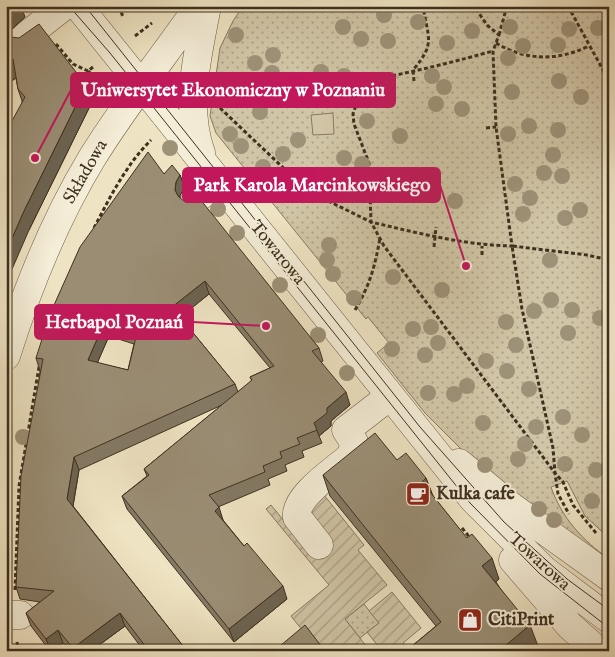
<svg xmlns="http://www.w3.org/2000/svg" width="615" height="657" viewBox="0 0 615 657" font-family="'IM FELL English',serif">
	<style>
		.grass { fill: url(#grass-dots); stroke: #877a62 }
		.garden { fill: url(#garden-furrows); stroke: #877a62 }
		.pitch { fill: #d0c5a6; stroke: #877a62 }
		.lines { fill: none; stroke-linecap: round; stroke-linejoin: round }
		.minor-casing { stroke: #6a5d48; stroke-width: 29 }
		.path { stroke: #3e301f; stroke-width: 3; stroke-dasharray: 4 2.5; stroke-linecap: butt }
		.minor { stroke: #f4edd7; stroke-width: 28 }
		.tram { stroke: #3e301f; stroke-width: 1 }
		.tree { fill: #9d9177 }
		.wall { fill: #847964; stroke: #3e301f; fill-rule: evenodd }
		.shaded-wall { fill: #6c6351; stroke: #3e301f }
		.building { fill: #9a8d74; stroke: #3e301f; fill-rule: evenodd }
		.labels { text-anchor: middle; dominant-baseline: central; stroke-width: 4; stroke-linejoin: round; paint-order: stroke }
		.street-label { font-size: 18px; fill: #3e301f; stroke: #f4edd7 }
		.poi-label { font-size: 18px; font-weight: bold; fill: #3e301f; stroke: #f4edd7; text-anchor: start }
		.leader { fill: none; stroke: #c2185b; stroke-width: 2 }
		.callout-dot { fill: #c2185b; stroke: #f4edd7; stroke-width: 2 }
		.callout { fill: #c2185b; stroke: #c2185b; stroke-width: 2 }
		.callout-label { font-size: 19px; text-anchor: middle; font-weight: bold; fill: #fff }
	</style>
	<defs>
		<pattern id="grass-dots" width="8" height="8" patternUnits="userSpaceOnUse" patternTransform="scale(1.25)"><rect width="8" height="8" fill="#d0c5a6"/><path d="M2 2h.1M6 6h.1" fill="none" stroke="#aaa087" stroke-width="1.8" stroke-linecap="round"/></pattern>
		<pattern id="garden-furrows" width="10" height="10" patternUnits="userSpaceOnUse" patternTransform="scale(1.25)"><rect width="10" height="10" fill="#d0c5a6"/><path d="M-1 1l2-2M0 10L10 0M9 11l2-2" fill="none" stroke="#aaa087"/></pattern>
	</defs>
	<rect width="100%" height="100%" fill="#eee3c2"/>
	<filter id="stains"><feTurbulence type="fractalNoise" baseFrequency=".004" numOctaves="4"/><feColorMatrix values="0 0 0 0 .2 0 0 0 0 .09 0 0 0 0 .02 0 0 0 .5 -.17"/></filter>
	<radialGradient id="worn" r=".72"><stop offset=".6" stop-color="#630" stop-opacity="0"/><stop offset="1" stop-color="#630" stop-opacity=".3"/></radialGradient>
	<path class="grass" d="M243 6H609V538L585 516 567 481 551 487C562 518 582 540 609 559V566L464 452 425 413 377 353 389 343 368 317 366 319 216 133 210 116 220 48 233 21Z
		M364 604 379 623 360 638 345 619Z"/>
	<path class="garden" d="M324 495 364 545 358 550 387 585 345 619 370 651H319L291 616 329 585 266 509 271 505 310 553 312 507Z
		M392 592 421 628 403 643 408 651H382L367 632 379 623 369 611Z"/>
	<path class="pitch" d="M333 113 334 134 313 135 311 115Z"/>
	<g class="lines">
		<defs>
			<path id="minor" d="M78 6 473 499 544 570 609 619
				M22 39 64 6
				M201 153C184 106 198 54 207 6
				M195 200 219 181
				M6 356C27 289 55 219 92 158 124 106 163 57 199 6
				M459 463 512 507 609 577
				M319 545 297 517C294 496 337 469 352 455L354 442 346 430 390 396
				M513 560 570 626 598 651
				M6 615H20"/>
		</defs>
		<use href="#minor" class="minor-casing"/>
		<path class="path" d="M119 6 123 17
			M568 6 609 81
			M499 35 507 6
			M135 36 152 23
			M496 43C526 61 558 61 589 46
			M56 44 73 64 88 71
			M93 67 88 71 107 90
			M219 81C275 109 432 68 493 51
			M362 81V87L353 114 354 124 369 163 371 222C418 233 463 245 512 246L496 127 493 51 499 35 487 25 474 6
			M414 81 413 70C436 43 428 39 423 6
			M220 108 293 177 318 196 371 222 384 246 555 473 558 494 569 514
			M486 128 496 127
			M94 228C110 197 126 165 151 140
			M434 247 436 227
			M482 255V246
			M355 310C370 285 375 266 380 238
			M462 528 471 539
			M596 533 573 505 563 482 555 473 553 448 522 309 512 246 587 255 609 260
			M15 590 19 486 40 361
			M17 642 18 651"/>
		<use href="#minor" class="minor"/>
		<path class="tram" d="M69 6 110 53 470 503 540 574 609 628
			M85 6 420 427 504 522 567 579 609 610"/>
	</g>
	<g class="tree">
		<circle cx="384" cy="15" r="8"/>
		<circle cx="418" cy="22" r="8"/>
		<circle cx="343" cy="27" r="8"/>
		<circle cx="510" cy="27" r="8"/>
		<circle cx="598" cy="28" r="8"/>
		<circle cx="569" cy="29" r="8"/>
		<circle cx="472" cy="31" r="8"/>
		<circle cx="236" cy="35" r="8"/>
		<circle cx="361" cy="39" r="8"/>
		<circle cx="388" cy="41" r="8"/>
		<circle cx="447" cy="43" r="8"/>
		<circle cx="558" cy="45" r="8"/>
		<circle cx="523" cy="46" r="8"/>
		<circle cx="273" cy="55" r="8"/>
		<circle cx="508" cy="58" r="8"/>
		<circle cx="255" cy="63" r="8"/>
		<circle cx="321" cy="72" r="8"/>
		<circle cx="272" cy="73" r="8"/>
		<circle cx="344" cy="76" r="8"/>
		<circle cx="432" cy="76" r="8"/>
		<circle cx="559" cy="81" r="8"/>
		<circle cx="444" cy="87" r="8"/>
		<circle cx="512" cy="92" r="8"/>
		<circle cx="581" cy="97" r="8"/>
		<circle cx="436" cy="104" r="8"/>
		<circle cx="462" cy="109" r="8"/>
		<circle cx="260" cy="112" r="8"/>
		<circle cx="367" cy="121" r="8"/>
		<circle cx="529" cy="126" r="8"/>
		<circle cx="558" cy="130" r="8"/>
		<circle cx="230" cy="134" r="8"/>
		<circle cx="508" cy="134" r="8"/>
		<circle cx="400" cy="136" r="8"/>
		<circle cx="298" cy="140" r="8"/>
		<circle cx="241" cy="146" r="8"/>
		<circle cx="170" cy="148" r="8"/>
		<circle cx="283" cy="154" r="8"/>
		<circle cx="553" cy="155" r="8"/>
		<circle cx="344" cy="158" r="8"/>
		<circle cx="362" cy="164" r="8"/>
		<circle cx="263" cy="167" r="8"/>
		<circle cx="544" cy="173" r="8"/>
		<circle cx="562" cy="176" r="8"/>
		<circle cx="515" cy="184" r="8"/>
		<circle cx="530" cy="198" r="8"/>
		<circle cx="455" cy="201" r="8"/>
		<circle cx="218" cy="209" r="8"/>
		<circle cx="580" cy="210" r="8"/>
		<circle cx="523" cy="214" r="8"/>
		<circle cx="565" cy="218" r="8"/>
		<circle cx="237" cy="233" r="8"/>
		<circle cx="329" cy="245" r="8"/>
		<circle cx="327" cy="260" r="8"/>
		<circle cx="550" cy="260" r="8"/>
		<circle cx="333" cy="274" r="8"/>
		<circle cx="393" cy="277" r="8"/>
		<circle cx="280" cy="285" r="8"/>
		<circle cx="442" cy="290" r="8"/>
		<circle cx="354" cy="298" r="8"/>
		<circle cx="551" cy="300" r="8"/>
		<circle cx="572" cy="310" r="8"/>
		<circle cx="534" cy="311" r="8"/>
		<circle cx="600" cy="318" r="8"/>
		<circle cx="506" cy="322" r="8"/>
		<circle cx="431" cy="327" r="8"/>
		<circle cx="413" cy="329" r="8"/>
		<circle cx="568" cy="333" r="8"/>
		<circle cx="318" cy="335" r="8"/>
		<circle cx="438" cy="343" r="8"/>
		<circle cx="516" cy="345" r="8"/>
		<circle cx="392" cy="349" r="8"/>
		<circle cx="425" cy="355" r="8"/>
		<circle cx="486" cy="361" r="8"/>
		<circle cx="507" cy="371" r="8"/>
		<circle cx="347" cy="373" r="8"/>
		<circle cx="467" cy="386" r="8"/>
		<circle cx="529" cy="389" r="8"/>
		<circle cx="428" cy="393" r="8"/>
		<circle cx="454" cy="394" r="8"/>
		<circle cx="563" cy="417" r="8"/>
		<circle cx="483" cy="423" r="8"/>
		<circle cx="536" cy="427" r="8"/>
		<circle cx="582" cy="435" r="8"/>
		<circle cx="23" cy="437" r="8"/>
		<circle cx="525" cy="444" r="8"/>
		<circle cx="518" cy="459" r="8"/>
		<circle cx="565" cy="464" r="8"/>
		<circle cx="485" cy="465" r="8"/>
		<circle cx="596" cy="470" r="8"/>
		<circle cx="592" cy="501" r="8"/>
		<circle cx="539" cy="509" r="8"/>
		<circle cx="554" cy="520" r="8"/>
	</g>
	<path class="wall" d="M6 6 25 17 8 33V35L92 102 29 230 22 101 18 89 16 78 6 85Z
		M164 174 180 175 185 188 180 195V198L319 348 323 361 321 362 350 405 331 421V426L319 436 322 443 302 451 304 457 285 465 287 471 268 479 270 485 218 507 223 520 287 599 234 642 127 509 122 496 147 476 144 469 222 405 79 470 73 506 187 651H144L125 626 91 651H69L63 643 52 651H50L31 626 26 613 40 602 20 599 16 587 40 371 36 358ZM209 294 270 368 250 377 252 381 238 392 235 384 180 317ZM109 336 134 344 128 370 97 363Z
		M397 460 426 478 433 496 499 579 496 582 538 646 532 651H406L436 626 330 496 323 475Z"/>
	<path class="shaded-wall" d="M12 6H21L25 17 8 33 7 42 6 12Z
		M13 59 20 75 6 85V64Z
		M86 85 92 102 29 230 6 283V252L23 213Z
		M180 175 185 188 180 195V203L175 190 176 182Z
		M205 281 209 294 177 320 172 307Z
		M104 323 109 336 93 373 88 360Z
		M346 392 350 405 331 421V426L319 436 314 423 327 408Z
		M74 457 79 470 72 512 67 499Z
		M426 478 434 499 422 482Z
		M219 507 223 520 219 523 215 511Z
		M492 558 499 579 490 587 482 566Z
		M283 586 287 599 234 642 229 629Z
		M120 613 125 626 91 651H73V648Z
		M530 625 538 646 532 651H499Z
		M58 630 63 643 52 651H51L46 639Z"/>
	<path class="building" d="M6 6H12L6 12Z
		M39 24 86 85 23 213 6 252V132L25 97 18 89 13 59 6 64V34L11 37 19 38Z
		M148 152 164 174 172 165 180 175 176 182 175 190 178 196 185 202H193L200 199 319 348 312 351 346 392 327 408V413L314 423 317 430 297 438 300 444 280 452 282 458 263 466 265 472 209 495 219 507 215 511 244 546 247 543 283 586 229 629 122 496 149 475 144 469 252 380 250 377 274 366 205 281 172 307 235 384 74 457 67 499 187 651H149L120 613 73 648 58 630 46 639 26 613 54 591 16 587 21 476 43 359 36 358 50 314 80 247ZM104 323 137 333 128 370 88 360Z
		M375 433 397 460 406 453 426 478 422 482 467 538 472 534 492 558 482 566 530 625 499 651H406L441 622 323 475Z
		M305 625 325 651H274Z"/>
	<defs>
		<symbol id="cafe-square" viewBox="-11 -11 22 22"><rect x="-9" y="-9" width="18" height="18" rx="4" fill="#8f2418" stroke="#f4edd7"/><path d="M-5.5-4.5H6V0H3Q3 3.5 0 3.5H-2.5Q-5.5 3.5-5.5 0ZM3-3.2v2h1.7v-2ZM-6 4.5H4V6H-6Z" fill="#fff"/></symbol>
		<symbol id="shop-square" viewBox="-11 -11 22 22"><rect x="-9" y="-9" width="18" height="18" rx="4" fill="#8f2418" stroke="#f4edd7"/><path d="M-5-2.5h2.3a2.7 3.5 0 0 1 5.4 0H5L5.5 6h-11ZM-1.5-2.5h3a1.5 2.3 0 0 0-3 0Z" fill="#fff"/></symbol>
	</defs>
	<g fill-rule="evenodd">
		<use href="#cafe-square" x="404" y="480" width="28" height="28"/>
		<use href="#shop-square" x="456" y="606" width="28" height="28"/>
	</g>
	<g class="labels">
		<g class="street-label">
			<text transform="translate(86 172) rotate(-60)">Składowa</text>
			<text transform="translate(277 253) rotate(51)">Towarowa</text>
			<text transform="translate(539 562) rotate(42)">Towarowa</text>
		</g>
		<g class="poi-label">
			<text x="436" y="494">Kulka cafe</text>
			<text x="488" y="620">CitiPrint</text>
		</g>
	</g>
	<path class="leader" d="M35 158L71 90M466 266L440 185M266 326L193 322"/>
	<g class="callout-dot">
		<circle cx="35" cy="158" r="5"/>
		<circle cx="466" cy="266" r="5"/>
		<circle cx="266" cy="326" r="5"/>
	</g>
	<g class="callout">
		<rect x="71" y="73" width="324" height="34" rx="5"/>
		<rect x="183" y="168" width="257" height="34" rx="5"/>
		<rect x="35" y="305" width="158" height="34" rx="5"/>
	</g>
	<g class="callout-label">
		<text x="233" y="96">Uniwersytet Ekonomiczny w Poznaniu</text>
		<text x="312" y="191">Park Karola Marcinkowskiego</text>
		<text x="114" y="328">Herbapol Poznań</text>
	</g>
	<rect width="615" height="657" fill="none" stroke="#eee3c2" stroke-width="25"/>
	<rect x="8" y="8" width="600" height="642" fill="none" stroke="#3e301f" stroke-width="2.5"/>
	<rect x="12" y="12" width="590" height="632" fill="none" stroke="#3e301f"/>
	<rect width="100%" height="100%" filter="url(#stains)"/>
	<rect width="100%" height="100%" fill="url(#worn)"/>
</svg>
